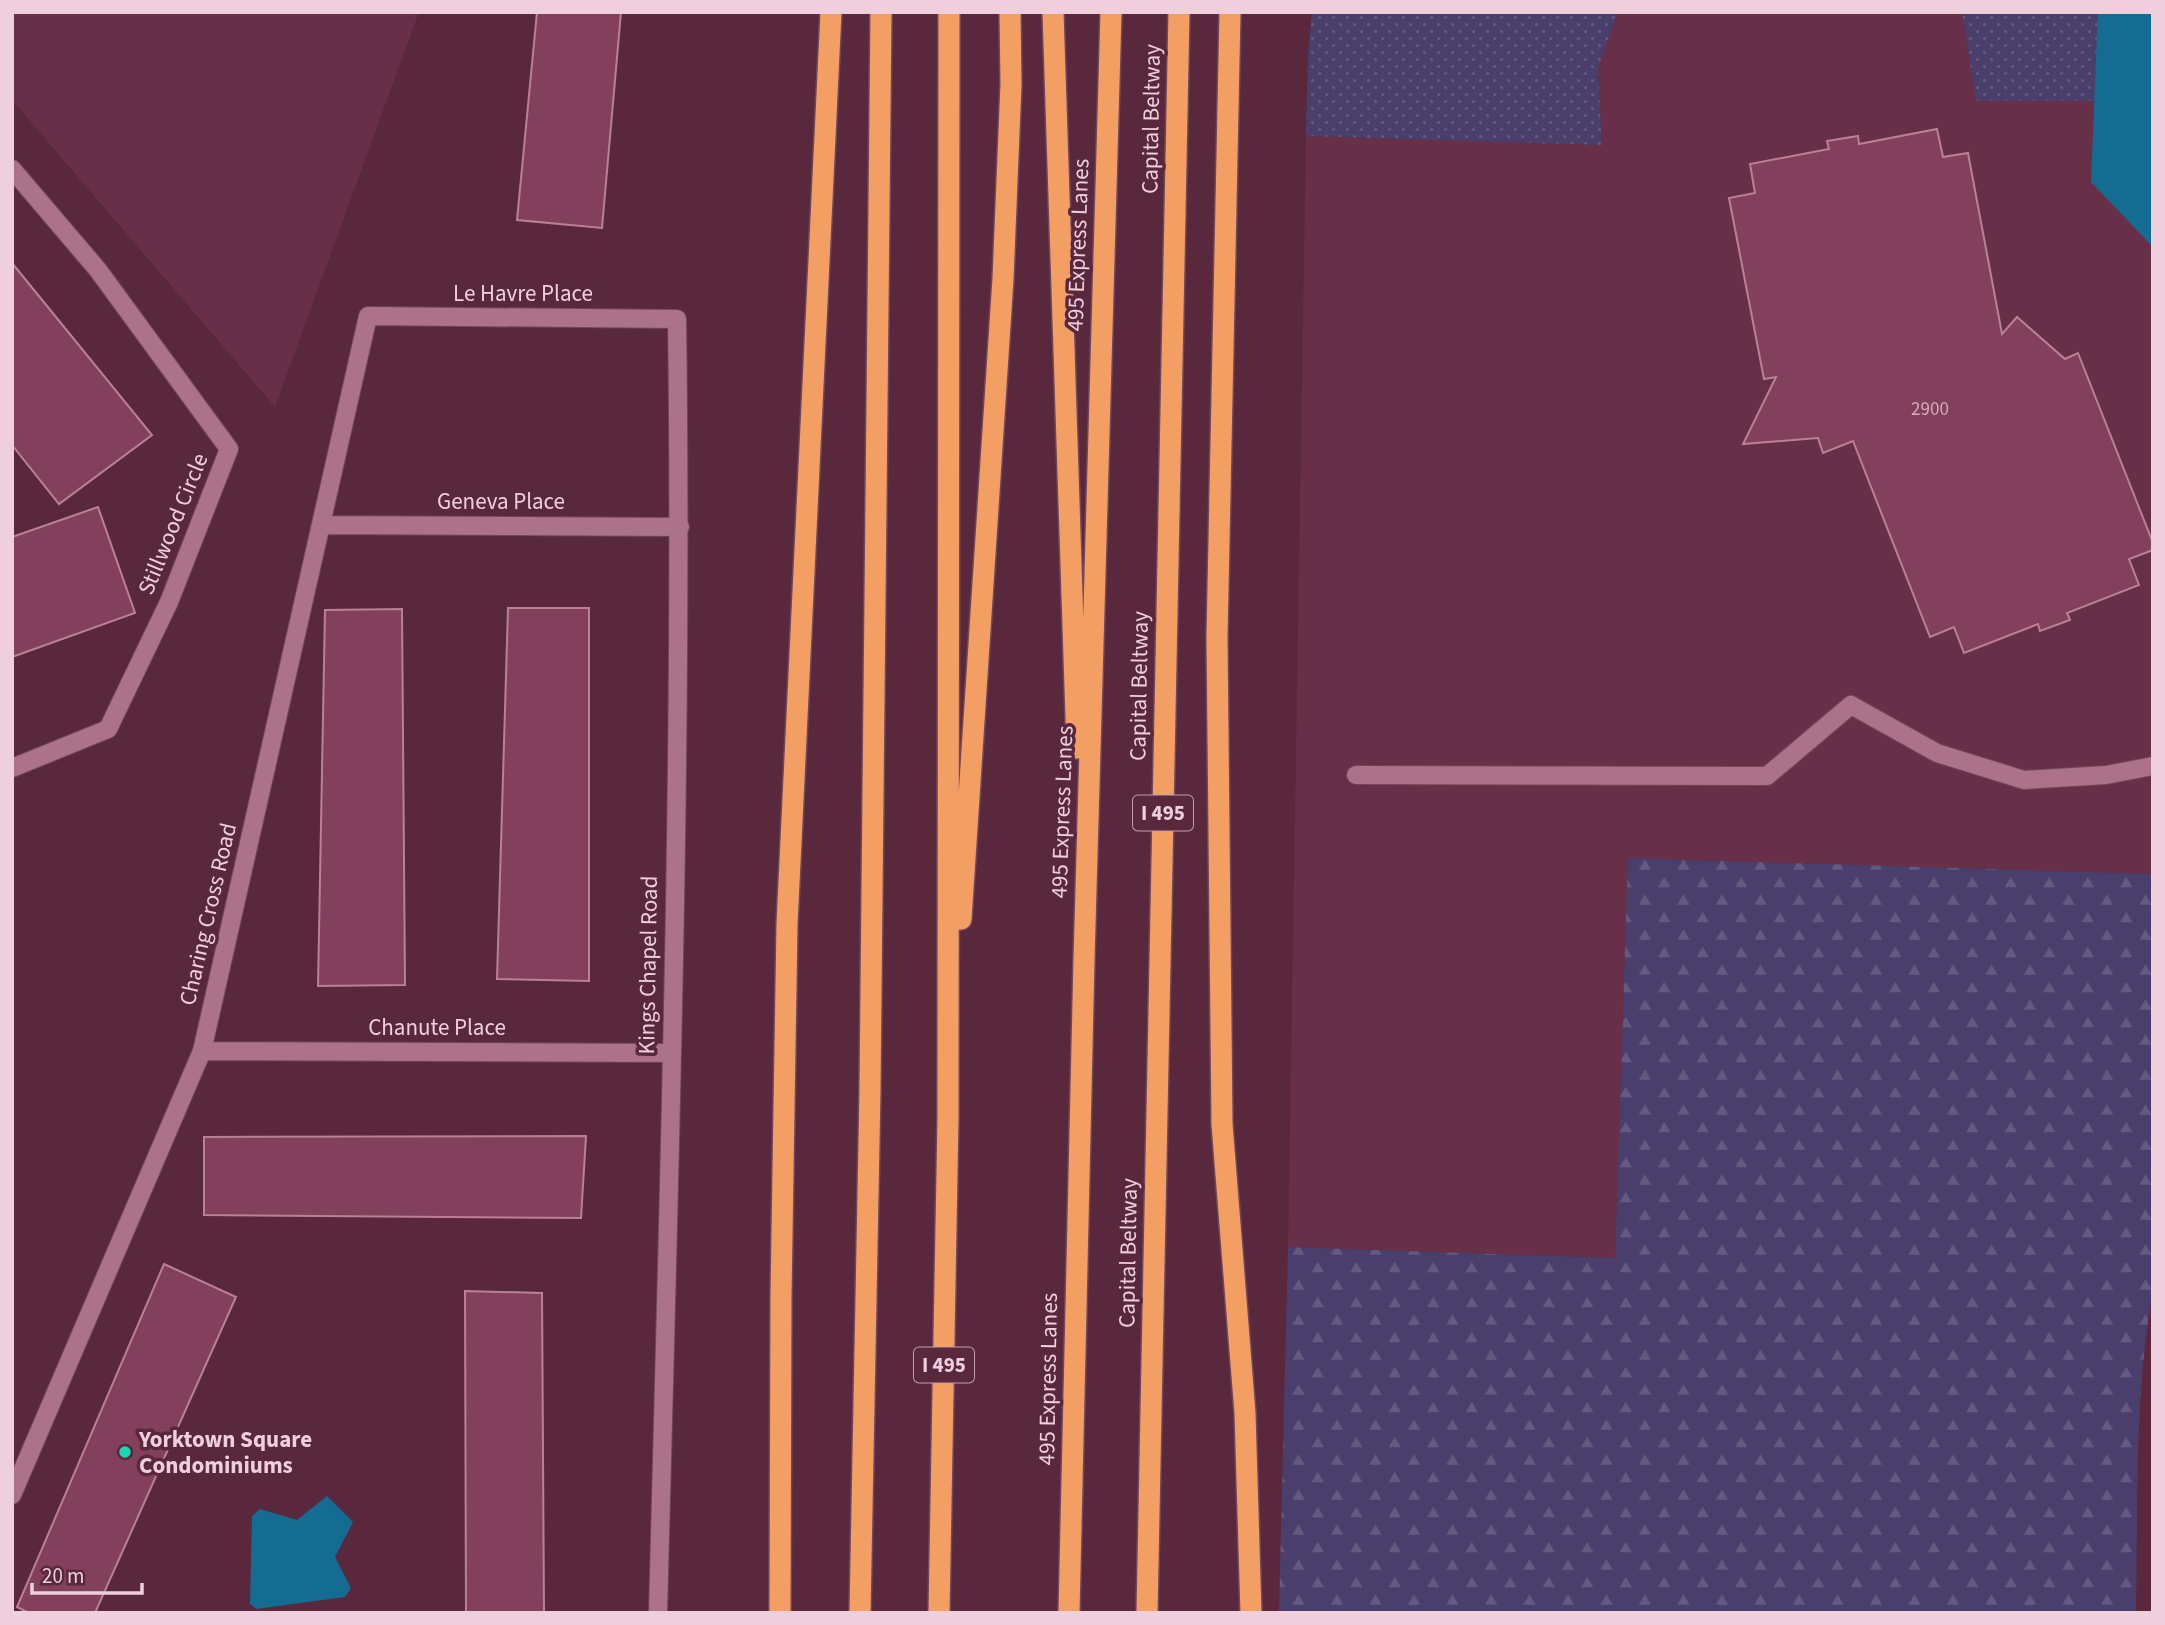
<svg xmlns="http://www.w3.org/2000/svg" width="2165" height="1625" viewBox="0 0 2165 1625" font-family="'Source Sans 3',sans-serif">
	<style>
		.built { fill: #682f48 }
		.grass { fill: url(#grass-dots) }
		.forest { fill: url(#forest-firs) }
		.water { fill: #156c93 }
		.building { fill: #83405d; stroke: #ba8097; stroke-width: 2 }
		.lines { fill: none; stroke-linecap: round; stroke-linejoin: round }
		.lane-casing { stroke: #72475b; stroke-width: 20 }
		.street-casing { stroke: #72475b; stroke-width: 20 }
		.highway-casing { stroke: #72475b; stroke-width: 24 }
		.lane { stroke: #ab7288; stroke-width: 18 }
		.street { stroke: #ab7288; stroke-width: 18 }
		.highway { stroke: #f39e63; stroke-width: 21 }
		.poi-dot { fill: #1fd5b0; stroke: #59283d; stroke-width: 2.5 }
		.labels { text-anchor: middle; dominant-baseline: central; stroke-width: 7; stroke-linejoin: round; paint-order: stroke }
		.number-label { font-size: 19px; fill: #d4abbc }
		.shield { fill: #59283d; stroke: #c29dac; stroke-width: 2 }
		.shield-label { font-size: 21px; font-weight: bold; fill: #efcfdb }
		.street-label { font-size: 23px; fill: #efcfdb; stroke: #59283d }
		.poi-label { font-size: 23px; font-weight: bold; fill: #efcfdb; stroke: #59283d; text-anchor: start }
	</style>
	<defs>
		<pattern id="grass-dots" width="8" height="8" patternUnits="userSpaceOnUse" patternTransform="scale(1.75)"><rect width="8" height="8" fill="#4a3e6d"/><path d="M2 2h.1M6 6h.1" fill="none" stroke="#645981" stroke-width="1.8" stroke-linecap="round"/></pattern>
		<pattern id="forest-firs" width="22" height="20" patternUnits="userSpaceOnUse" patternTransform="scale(1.75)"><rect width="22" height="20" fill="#4a3e6d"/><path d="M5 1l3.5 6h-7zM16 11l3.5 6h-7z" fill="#645981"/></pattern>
	</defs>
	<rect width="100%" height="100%" fill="#59283d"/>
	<path class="built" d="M12 12H419L275 407 12 100Z
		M1618 12H1962L1976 101 2153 75V874L1628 858 1615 1258 1288 1247 1306 136 1602 145 1598 68Z"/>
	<path class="grass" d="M1312 12H1618L1598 68 1602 145 1306 136 1308 56Z
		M1962 12H2131L2153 75 2095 101H1976Z"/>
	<path class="forest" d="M1628 858 2153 874V1289C2134 1396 2138 1505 2136 1613H1279L1288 1247 1615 1258Z"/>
	<path class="water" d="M2098 12H2153V247L2091 182Z
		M327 1496 353 1522 335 1557 351 1588 345 1597 256 1609 250 1604 252 1516 260 1509 297 1520Z"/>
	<path class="building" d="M537 12H621L602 228 517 220Z
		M1937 129 1943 157 1968 153 2002 334 2017 317 2065 359 2078 353 2153 543V550L2129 559 2139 585 2067 613 2070 620 2040 631 2038 624 1964 653 1954 627 1930 637 1853 441 1823 453 1818 438 1743 444 1776 377 1764 379 1729 198 1755 193 1750 164 1829 149 1827 141 1858 136 1859 144Z
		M12 263 152 435 59 504 12 445Z
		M98 507 135 613 12 657V537Z
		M508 608H589V981L497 979Z
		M402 609 405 985 318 986 325 610Z
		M586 1136 581 1218 204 1215V1137Z
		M164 1264 236 1297 95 1613H29L17 1607Z
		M465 1291 542 1293 544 1613H466Z"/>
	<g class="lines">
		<defs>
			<path id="lane" d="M1356 775 1767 776 1851 705 1937 753 2024 780 2106 775 2153 766"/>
			<path id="street" d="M12 169 98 270 229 449 169 602 108 729 12 768
				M322 525 680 527
				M202 1051 672 1053
				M12 1495 202 1051 368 316 677 319C683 750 669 1182 658 1613"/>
			<path id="highway" d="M1053 12 1077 748
				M1230 12 1217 637 1222 1124 1245 1413 1251 1613
				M961 919 1003 279 1011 84 1010 12
				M780 1613 781 1296 787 924 831 12
				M860 1613 870 1090 881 12
				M939 1613 948 1118 949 12
				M1069 1613 1084 960 1111 12
				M1147 1613 1179 12"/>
		</defs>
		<use href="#lane" class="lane-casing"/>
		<use href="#street" class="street-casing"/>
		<use href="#highway" class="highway-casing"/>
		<use href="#lane" class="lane"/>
		<use href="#street" class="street"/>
		<use href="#highway" class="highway"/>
	</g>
	<circle class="poi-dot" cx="125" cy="1452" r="7"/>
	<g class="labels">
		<g class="number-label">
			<text x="1930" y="409">2900</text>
		</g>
		<g class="shield">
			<rect x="1133" y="795.5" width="60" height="35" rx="5"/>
			<rect x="914" y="1347.5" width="60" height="35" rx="5"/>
		</g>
		<g class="shield-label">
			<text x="1163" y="813">I 495</text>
			<text x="944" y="1365">I 495</text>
		</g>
		<g class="street-label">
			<text transform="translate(1151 119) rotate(-89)">Capital Beltway</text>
			<text transform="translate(1078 245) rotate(-88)">495 Express Lanes</text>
			<text x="523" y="293">Le Havre Place</text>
			<text x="501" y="501">Geneva Place</text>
			<text transform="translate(173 524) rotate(-68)">Stillwood Circle</text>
			<text transform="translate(1139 686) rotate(-89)">Capital Beltway</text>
			<text transform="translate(1062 812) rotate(-88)">495 Express Lanes</text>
			<text transform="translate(208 914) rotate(-77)">Charing Cross Road</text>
			<text transform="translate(648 965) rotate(-89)">Kings Chapel Road</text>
			<text x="437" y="1027">Chanute Place</text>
			<text transform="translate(1128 1253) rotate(-89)">Capital Beltway</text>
			<text transform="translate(1048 1379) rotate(-89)">495 Express Lanes</text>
		</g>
		<g class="poi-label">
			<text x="139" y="1439">Yorktown Square<tspan x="139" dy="26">Condominiums</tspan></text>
		</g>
	</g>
	<rect width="2165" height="1625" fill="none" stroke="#efcfdb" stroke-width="28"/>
	<path d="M32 1583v10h110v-10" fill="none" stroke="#efcfdb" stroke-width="3.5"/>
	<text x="42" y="1583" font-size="21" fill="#efcfdb" stroke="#59283d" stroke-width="5" paint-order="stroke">20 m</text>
</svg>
